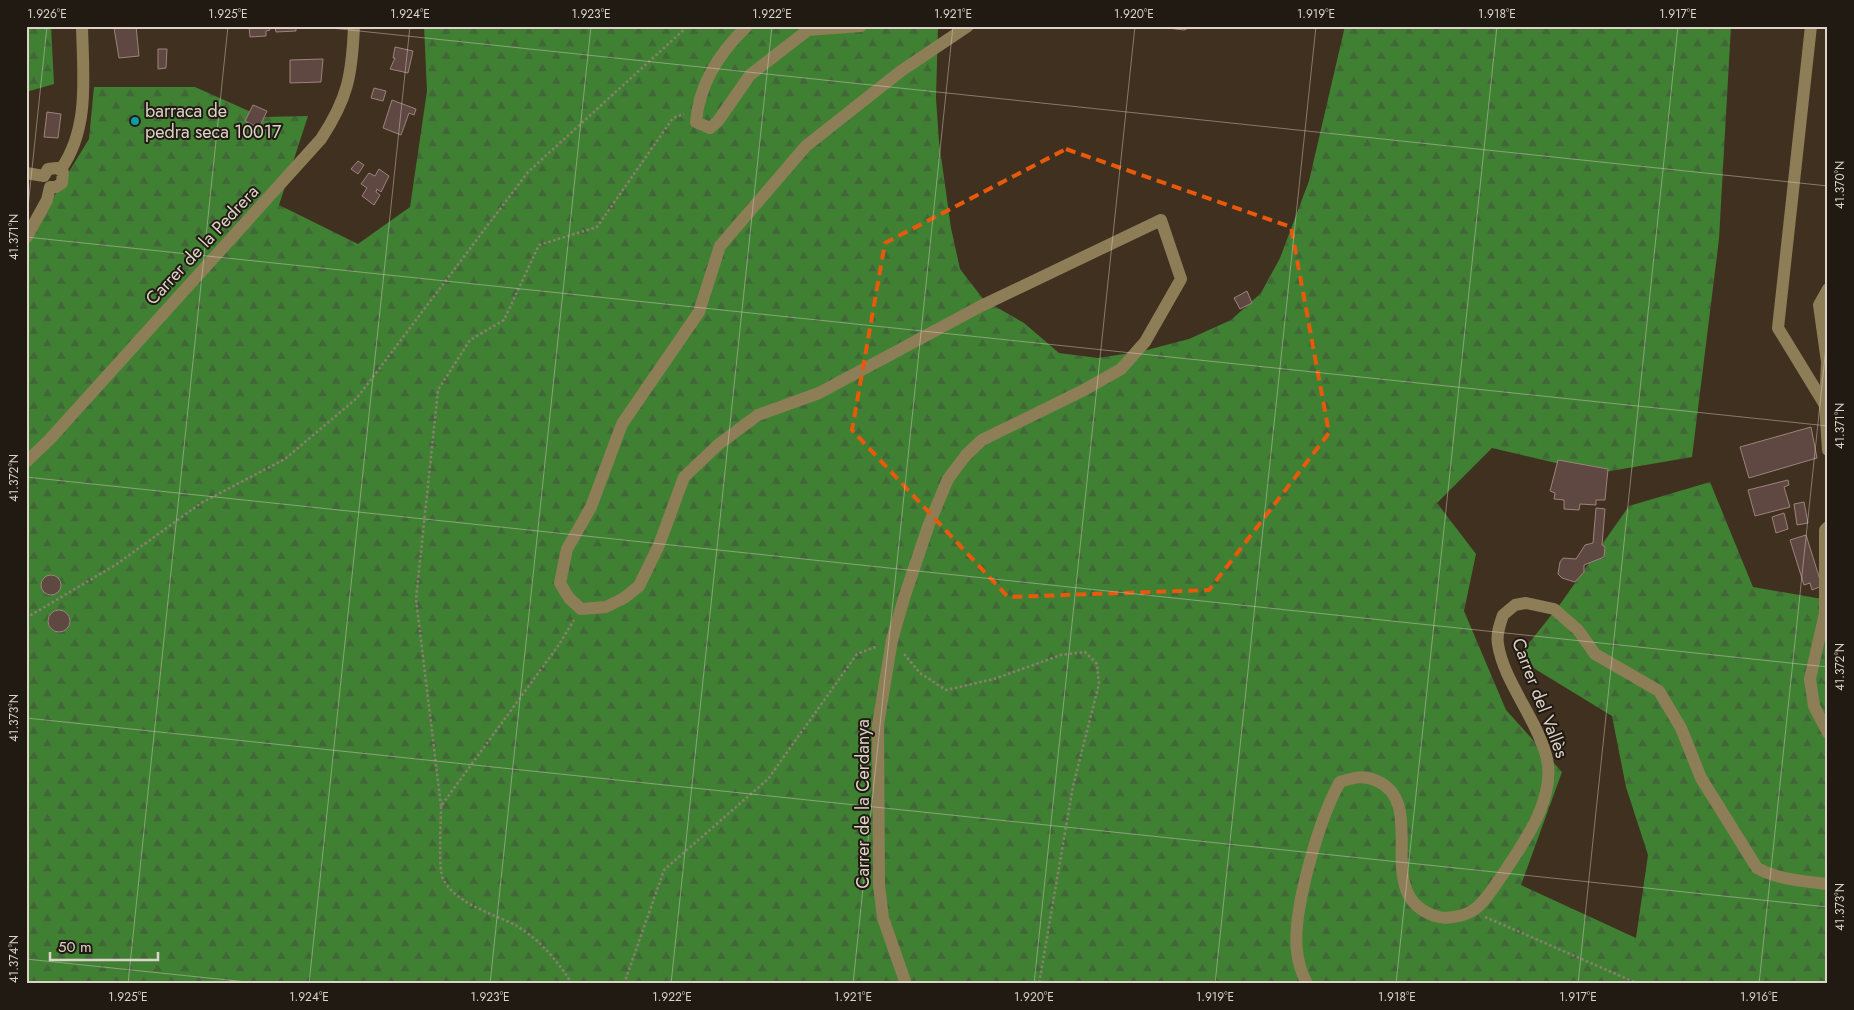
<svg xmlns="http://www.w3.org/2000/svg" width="1854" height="1010" viewBox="0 0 1854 1010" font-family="Jost,sans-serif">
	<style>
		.forest { fill: url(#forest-firs) }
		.building { fill: #604842; stroke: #9d827b }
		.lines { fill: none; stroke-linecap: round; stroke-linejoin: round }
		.path { stroke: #8b7e71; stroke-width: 2.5; stroke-dasharray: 2.5 2.5; stroke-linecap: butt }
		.minor { stroke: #8e7e57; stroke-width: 12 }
		.marked { fill: none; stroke: #e8590c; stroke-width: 4; stroke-dasharray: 10 6; stroke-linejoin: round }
		.ticks { fill: none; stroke: #ddd3c9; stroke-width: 1; stroke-opacity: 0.45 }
		.culture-dot { fill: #0f9aa8; stroke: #211a12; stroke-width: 2 }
		.labels { text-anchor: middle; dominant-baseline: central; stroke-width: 4; stroke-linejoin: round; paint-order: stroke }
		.poi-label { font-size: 18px; fill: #ddd3c9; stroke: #211a12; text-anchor: start }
		.street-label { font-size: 18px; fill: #ddd3c9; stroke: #211a12 }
		.neatline { fill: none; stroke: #ddd3c9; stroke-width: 2 }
		.ticks-label { font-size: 12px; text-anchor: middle; fill: #ddd3c9 }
	</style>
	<defs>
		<pattern id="forest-firs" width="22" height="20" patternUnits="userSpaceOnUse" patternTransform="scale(1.25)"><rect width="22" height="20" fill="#408033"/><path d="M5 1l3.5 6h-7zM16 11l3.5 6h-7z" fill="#416637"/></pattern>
	</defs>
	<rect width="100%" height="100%" fill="#403020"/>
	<path class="forest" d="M26 26H51L54 84 26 92Z
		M424 26H938L936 98 939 142 951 228 960 269 984 300 1024 323 1059 353 1098 358 1143 351 1189 339 1231 320 1261 293 1280 258 1309 181 1345 26H1731L1719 239 1692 457 1599 473 1492 448 1437 503 1476 554 1464 611 1506 710 1562 772 1521 885 1636 938 1648 855 1626 787 1612 716 1517 658 1561 603 1629 506 1710 482 1753 587 1828 600V984H26V242L89 139 94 87H195L262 117 308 116 279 205 358 244 410 207 427 91Z"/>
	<path class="building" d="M136 26 139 56 119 58 114 28Z
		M249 26H296V31L276 32 275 27 269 28 270 30 266 31V36L250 37Z
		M1151 26H1194L1184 30Z
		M395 47 413 51 408 73 390 69 395 58H393Z
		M158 49H167L166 68 158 69Z
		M323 59 321 82 290 83V60Z
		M374 88 386 91 383 101 371 98Z
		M392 100 416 109 414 115 409 113 401 135 383 128Z
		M253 105 267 111 259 128 245 121Z
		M47 112 61 114 58 138 44 137Z
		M358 161 364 165 358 174 351 169Z
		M379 169 389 176 381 192 377 189 376 192 380 195 374 205 362 196 367 188 361 184 369 173 375 176Z
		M1247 291 1252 303 1240 309 1234 298Z
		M1811 427 1817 458 1749 478 1740 447Z
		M1558 460 1608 469 1605 500H1596V505L1580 504 1579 510 1564 509V500L1554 499 1555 493 1550 491Z
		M1788 480 1789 485 1784 487 1790 507 1755 516 1748 490Z
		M1804 502 1808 523 1797 525 1794 504Z
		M1596 508 1605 509 1602 545 1605 547 1604 557 1584 565V572L1575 582 1562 578 1558 574 1560 562 1563 558 1576 559 1585 545 1593 543Z
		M1784 513 1788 529 1776 533 1772 517Z
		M1806 535 1822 586 1812 590 1810 583 1804 585 1790 540Z
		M41 585a10 10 0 1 1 20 0a10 10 0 1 1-20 0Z
		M48 621a11 11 0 1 1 22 0a11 11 0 1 1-22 0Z"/>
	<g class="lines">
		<path class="path" d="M26 618 117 564 201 503 285 459 357 398 528 172 688 26
			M904 654 920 673 946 690 994 679 1061 655 1085 652 1097 664 1099 684 1073 786 1039 984
			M441 806 416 599 438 390 470 340 504 320 539 245 597 227 673 118 684 114
			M1485 917 1639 984
			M572 984C558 961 540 940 517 926 493 913 457 905 443 879 438 869 441 819 441 806L558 646 574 620
			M624 984 664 870 768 779 857 654 878 646"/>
		<path class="minor" d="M747 26C720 52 699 85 696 122L710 128 718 121 750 75 808 30 861 26
			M1811 26 1778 328 1825 405 1828 406
			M61 169C90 128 83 75 82 26
			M26 173 44 176
			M44 176 48 169 57 168 63 172 62 183 56 187H50
			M26 238 47 200 50 187
			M1828 289 1819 305 1827 362 1825 405 1828 450
			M26 462 50 439 321 139C348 98 352 75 354 26
			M1828 527 1825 530V613L1810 679 1814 706 1828 733
			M906 984 883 918 879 885 878 725 892 640 904 598 929 524 948 479 966 455 982 440 1084 390 1121 369 1145 342 1181 279 1161 220 981 306 819 393 758 415 719 444 684 477 659 545 639 586 624 598 606 607 581 609 569 598 560 583 567 549 591 507 622 424 699 312 720 246 806 146 901 71 968 26
			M1307 984C1302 974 1298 962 1297 951 1292 910 1320 817 1340 782 1355 777 1363 775 1377 781 1431 804 1368 899 1439 917 1448 919 1464 916 1472 911 1484 904 1493 888 1501 877 1523 844 1558 797 1546 755 1536 718 1503 680 1498 644 1496 634 1500 624 1503 615L1515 605 1526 603 1554 609 1578 630 1595 654 1659 691 1681 728 1701 778 1757 868C1779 880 1804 881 1828 884"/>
	</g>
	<path class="marked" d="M1066 149 1291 227 1329 433 1209 590 1008 597 852 430 885 243Z"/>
	<path class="ticks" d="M312 26 1828 186M26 226 47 26M26 237 1828 426M26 477 1828 667M26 718 1828 907M26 959 266 984M128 984 228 26M309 984 410 26M490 984 591 26M671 984 772 26M853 984 953 26M1034 984 1135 26M1215 984 1316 26M1396 984 1497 26M1578 984 1678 26M1759 984 1828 328"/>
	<circle class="culture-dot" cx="135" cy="121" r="5"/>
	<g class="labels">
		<g class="poi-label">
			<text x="145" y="111">barraca de<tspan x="145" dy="21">pedra seca 10017</tspan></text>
		</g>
		<g class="street-label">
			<text transform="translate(202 245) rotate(-47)">Carrer de la Pedrera</text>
			<text transform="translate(1540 698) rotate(69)">Carrer del Vallès</text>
			<text transform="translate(863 804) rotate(-90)">Carrer de la Cerdanya</text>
		</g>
	</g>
	<rect width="1854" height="1010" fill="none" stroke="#211a12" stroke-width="55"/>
	<path d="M50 952v8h108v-8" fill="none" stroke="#ddd3c9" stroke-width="2.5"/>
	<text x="58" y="952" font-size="15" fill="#ddd3c9" stroke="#211a12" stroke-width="4" paint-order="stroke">50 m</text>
	<rect x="28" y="28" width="1798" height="954" class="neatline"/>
	<g class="ticks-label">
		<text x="47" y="18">1.926°E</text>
		<text x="228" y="18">1.925°E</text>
		<text x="410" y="18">1.924°E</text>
		<text x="591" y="18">1.923°E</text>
		<text x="772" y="18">1.922°E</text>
		<text x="953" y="18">1.921°E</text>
		<text x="1134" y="18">1.920°E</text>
		<text x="1316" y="18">1.919°E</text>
		<text x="1497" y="18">1.918°E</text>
		<text x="1678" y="18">1.917°E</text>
		<text transform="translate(1840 185) rotate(-90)" y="4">41.370°N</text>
		<text transform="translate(14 237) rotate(-90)" y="4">41.371°N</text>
		<text transform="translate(1840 426) rotate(-90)" y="4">41.371°N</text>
		<text transform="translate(14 478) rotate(-90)" y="4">41.372°N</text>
		<text transform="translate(1840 667) rotate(-90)" y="4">41.372°N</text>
		<text transform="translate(14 718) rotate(-90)" y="4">41.373°N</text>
		<text transform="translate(1840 907) rotate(-90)" y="4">41.373°N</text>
		<text transform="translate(14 959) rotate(-90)" y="4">41.374°N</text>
		<text x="128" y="1001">1.925°E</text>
		<text x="309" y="1001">1.924°E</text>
		<text x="490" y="1001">1.923°E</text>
		<text x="672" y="1001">1.922°E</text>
		<text x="853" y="1001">1.921°E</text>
		<text x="1034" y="1001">1.920°E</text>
		<text x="1215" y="1001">1.919°E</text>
		<text x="1397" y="1001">1.918°E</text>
		<text x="1578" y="1001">1.917°E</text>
		<text x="1759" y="1001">1.916°E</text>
	</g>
</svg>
